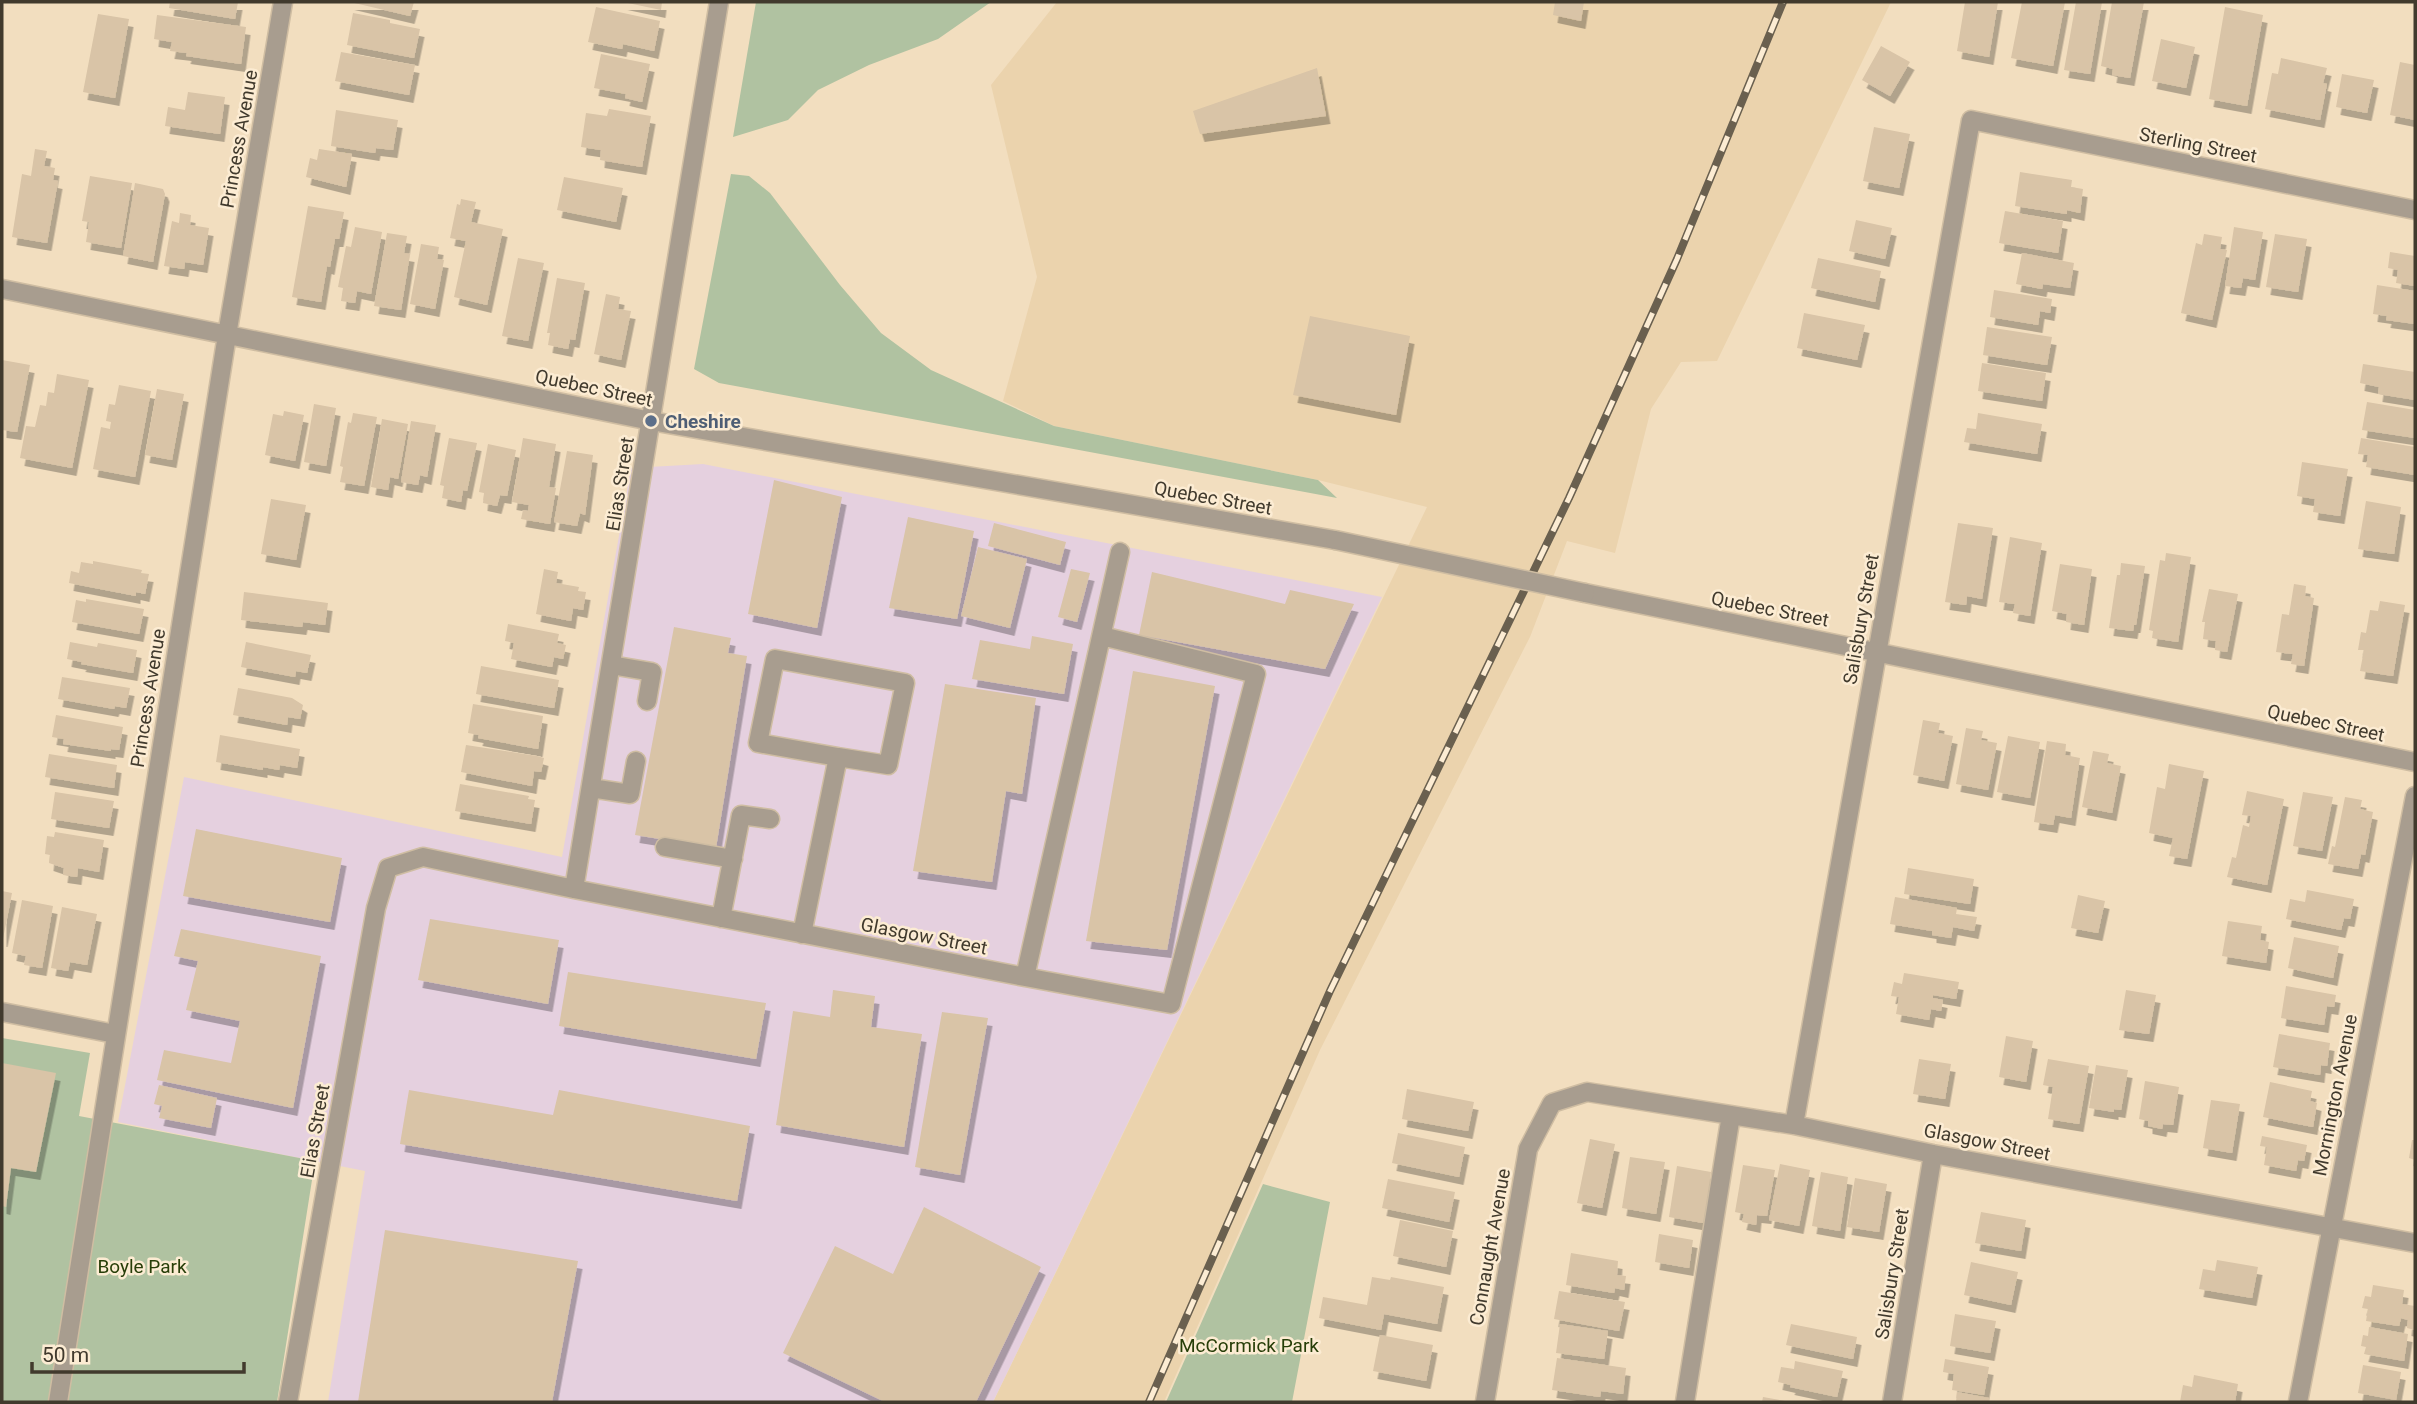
<svg xmlns="http://www.w3.org/2000/svg" width="2417" height="1404" viewBox="0 0 2417 1404" font-family="Roboto,sans-serif">
	<style>
		.built { fill: #ebd3ad }
		.industrial { fill: #e5d0df }
		.green { fill: #b0c2a1 }
		.building { fill: #d9c4a7; filter: url(#shadow) }
		.lines { fill: none; stroke-linecap: round; stroke-linejoin: round }
		.minor-casing { stroke: #cfbda2; stroke-width: 21 }
		.minor { stroke: #a89d8f; stroke-width: 18 }
		.rail-casing { stroke: #6a604f; stroke-width: 8 }
		.rail { stroke: #fcecd3; stroke-width: 5; stroke-dasharray: 16; stroke-linecap: butt }
		.minor-bridge-casing { stroke: #cfbda2; stroke-width: 21; stroke-linecap: butt }
		.minor-bridge { stroke: #a89d8f; stroke-width: 18 }
		.service-dot { fill: #5c6f8a; stroke: #fcecd3; stroke-width: 2.5 }
		.labels { text-anchor: middle; dominant-baseline: central; stroke-width: 5; stroke-linejoin: round; paint-order: stroke }
		.street-label { font-size: 19px; fill: #413a2d; stroke: #fcecd3 }
		.service-label { font-size: 19px; font-weight: bold; fill: #4e5e75; stroke: #fcecd3; text-anchor: start }
		.park-label { font-size: 19px; fill: #273e08; stroke: #fcecd3 }
	</style>
	<defs>
		<filter id="shadow"><feDropShadow dx="4.5" dy="8" stdDeviation="0" flood-color="#0004"/></filter>
	</defs>
	<rect width="100%" height="100%" fill="#f2debf"/>
	<path class="built" d="M1057 2H1891L1717 361 1681 362 1651 409 1615 553 1567 541 1530 637 1320 1050 1164 1402H993L1427 507 1318 480 1054 426 1003 401 1037 277 991 85Z"/>
	<path class="industrial" d="M703 464 1382 597 993 1402H328L365 1171 118 1122 184 777 562 857 631 468Z"/>
	<path class="green" d="M756 2H991L938 39 869 65 818 90 788 120 733 137Z
		M731 174 749 176 770 193 840 285 881 333 931 370 1054 426 1318 480 1337 498 719 383 694 369Z
		M2 1038 90 1053 79 1116 315 1161 277 1402H2Z
		M1263 1184 1330 1202 1292 1402H1166Z"/>
	<path class="building" d="M170 2H238L235 19 169 8Z
		M350 2H414L410 16Z
		M623 2H662L661 10Z
		M1555 2H1584L1581 21 1553 15Z
		M1965 2H1998L1989 57 1957 51Z
		M2022 2H2065L2053 66 2011 58Z
		M2076 2H2102L2090 74 2064 70Z
		M2112 2H2144L2130 78 2112 75 2113 69 2101 66Z
		M596 7 660 21 654 51 623 44 622 49 588 42Z
		M2225 7 2263 15 2247 106 2209 99Z
		M353 13 390 20V23L420 29 414 58 347 45Z
		M98 14 129 19 115 98 83 92Z
		M157 15 246 27 241 64 186 56 187 53 170 51 172 42 154 39Z
		M2161 39 2195 47 2186 88 2152 81Z
		M1881 46 1910 62 1890 96 1862 80Z
		M341 52 415 65 409 95 335 81Z
		M601 54 650 64 642 102 625 98 626 94 594 88Z
		M2281 58 2327 68 2323 83 2327 84 2320 120 2265 109 2272 73 2278 74Z
		M2400 62 2415 65V120L2390 115Z
		M1317 68 1326 116 1200 134 1193 111Z
		M2342 74 2374 80 2367 113 2336 107Z
		M188 92 225 97 220 134 165 126 168 107 185 110Z
		M609 109 651 116 642 167 600 160 601 150 581 147 586 113 607 116Z
		M336 110 398 120 393 150 376 148 375 153 331 146Z
		M1874 127 1910 134 1899 188 1863 181Z
		M35 149 47 151 44 166 55 168 53 180 58 181 47 243 12 237 22 174 31 176Z
		M319 149 352 154 346 187 306 177 310 158 317 160Z
		M2020 172 2072 180 2071 187 2083 189 2080 213 2067 210V214L2015 206Z
		M90 176 132 183 121 248 86 242 89 222 82 221Z
		M564 177 623 188 616 222 557 210Z
		M135 183 163 189 165 194 153 262 123 256Z
		M461 199 476 202 471 222 503 229 487 305 454 297 466 241 450 238 457 204 460 205Z
		M308 206 344 212 339 239H335L330 267 327 266 321 302 292 297Z
		M2005 211 2063 221 2058 253 1999 243Z
		M180 213 191 215 190 225 209 228 203 265 185 262 184 269 164 266 172 221 179 223Z
		M1856 220 1892 228 1885 259 1849 251Z
		M355 227 382 232 371 294 357 291 355 303 341 301 343 288 338 287 346 246 351 247Z
		M2234 227 2263 232 2255 280 2243 278 2241 288 2225 286Z
		M387 233 407 236 404 253 410 254 401 310 374 306Z
		M2204 234 2222 237 2220 249 2227 250 2212 320 2181 313 2196 243 2202 245Z
		M2275 234 2307 239 2298 292 2266 287Z
		M421 244 439 247 437 259 444 260 435 309 410 304Z
		M2390 252 2415 256V286L2396 283 2398 270 2388 268Z
		M2022 253 2074 263 2070 288 2043 284 2042 289 2016 284Z
		M518 258 544 263 528 341 502 336Z
		M1818 258 1881 271 1875 302 1811 288Z
		M557 278 585 283 575 340 570 339 568 349 548 345 550 333H547Z
		M2377 285 2415 291V324L2386 320 2387 316 2373 314Z
		M1994 290 2052 299 2050 313 2040 311 2038 325 1990 317Z
		M606 294 620 297 618 309 631 311 621 360 594 354Z
		M1804 313 1865 325 1857 360 1797 348Z
		M1310 316 1410 336 1396 415 1293 395Z
		M1987 327 2052 337 2047 365 1983 355Z
		M2 360 30 365 17 432 2 430Z
		M1982 363 2046 373 2042 401 1978 391Z
		M2363 364 2415 372V400L2378 394 2379 387 2360 383Z
		M57 374 89 380 72 468 20 458 26 426 35 427 40 405 46 406 48 392 54 393Z
		M119 385 151 391 135 477 93 469 101 427 110 429 111 422 106 421 109 404 115 405Z
		M157 389 184 394 172 460 145 455Z
		M2367 402 2415 410V438L2362 430Z
		M314 404 336 408 326 466 304 462Z
		M284 411 304 415 295 461 265 455 273 414 283 416Z
		M353 413 377 417 364 486 340 482 343 467 340 466 348 422 351 423Z
		M1978 413 2042 424 2037 454 1964 442 1967 428 1976 429Z
		M382 419 408 424 398 479 390 477 388 490 371 487Z
		M411 421 436 425 427 477 420 475 418 485 401 482Z
		M449 438 477 443 467 491 463 490 461 502 442 498 444 486 440 485Z
		M523 438 556 444 549 487 556 488 550 524 521 519 523 510 528 511 529 505 512 502Z
		M2361 438 2415 447V475L2366 467 2368 455 2358 454Z
		M488 444 516 450 507 496 500 495 497 506 483 503 484 493 479 492Z
		M567 451 593 455 585 515 580 513 577 526 554 522Z
		M2302 462 2348 469 2340 516 2313 512 2315 499 2297 496Z
		M774 480 842 497 817 628 748 614Z
		M271 499 306 505 296 560 261 554Z
		M2366 501 2401 507 2394 554 2358 549Z
		M908 517 974 531 957 619 889 608Z
		M994 523 1066 542 1060 565 988 546Z
		M1958 523 1993 528 1982 599 1967 596 1966 605 1945 602Z
		M2010 537 2042 543 2030 616 2013 613 2015 604 1999 602Z
		M978 547 1027 559 1010 628 961 616Z
		M2166 553 2191 557 2178 642 2152 638 2153 631 2149 630 2160 560 2165 561Z
		M93 561 142 570 141 573 149 574 145 594 136 592V596L69 583 71 571 79 573 81 562 93 564Z
		M2121 563 2145 566 2136 625H2134L2133 631 2109 628 2117 575H2120Z
		M2060 564 2092 569 2084 625 2066 622 2067 614 2052 611Z
		M544 569 558 572 556 583 579 587 578 591 586 592 583 610 573 608 571 621 536 614Z
		M1071 569 1090 573 1077 622 1058 617Z
		M1152 572 1285 604 1290 590 1354 604 1325 669 1139 635Z
		M2294 584 2306 586 2305 596 2314 598 2304 666 2291 664 2293 654 2276 652 2282 614 2289 615Z
		M2209 589 2238 594 2227 652 2215 650 2216 641 2203 639 2205 622H2202Z
		M244 592 328 603 325 625 303 622 302 627 241 620Z
		M86 599 144 609 139 634 72 622 76 600 86 602Z
		M2380 601 2405 605 2393 676 2360 671 2364 650H2358L2361 632 2366 633 2370 610 2378 611Z
		M508 624 559 634 557 643 566 645 563 659 554 657 552 667 511 659 514 643 505 641Z
		M674 627 731 638 728 653 747 656 716 848 635 835Z
		M1032 636 1073 644 1064 694 972 679 980 640 1030 649Z
		M70 642 97 647 98 643 137 650 133 673 81 664 82 662 67 659Z
		M246 642 311 655 307 673 296 671 295 677 241 667Z
		M481 666 559 680 554 708 476 694Z
		M1133 671 1215 686 1167 950 1086 941Z
		M62 677 130 688 126 708 115 706 114 709 58 699Z
		M945 684 1036 698 1022 794 1006 791 992 882 913 871Z
		M238 688 292 698 303 705 300 719 288 717 287 725 233 715Z
		M473 704 543 716 538 749 478 738 479 735 468 733Z
		M56 715 123 727 119 750 111 749V751L63 744 64 739 52 737Z
		M1923 720 1940 723 1938 733 1953 736 1944 781 1913 775Z
		M1966 728 1983 731 1981 740 1997 743 1988 790 1956 784Z
		M220 735 300 749 297 768 280 765 279 770 263 767V770L216 762Z
		M2008 736 2040 742 2030 798 1997 792Z
		M2047 741 2066 744 2065 755 2080 758 2071 818 2055 815 2053 825 2034 822Z
		M466 745 537 756 544 758 541 772 534 771 532 786 461 772Z
		M2093 751 2109 754 2107 763 2121 766 2112 813 2082 807Z
		M49 754 117 765 114 788 45 777Z
		M2169 764 2204 771 2187 859 2169 856 2173 838 2149 833 2157 787 2165 789Z
		M460 784 529 796 528 799 535 800 531 824 455 811Z
		M2247 791 2284 799 2267 885 2227 877 2232 857 2236 858 2243 825 2249 827 2251 816 2242 815Z
		M55 792 114 801 109 828 51 819Z
		M2303 792 2333 797 2322 851 2293 846Z
		M2345 797 2362 800 2360 809 2373 812 2365 855 2361 854 2358 869 2328 864 2332 846 2335 847Z
		M196 829 342 858 330 922 183 896Z
		M55 832 104 840 99 872 78 868 77 877 63 875 64 868 49 863 50 855 45 854 47 836 54 837Z
		M1908 868 1974 879 1970 904 1904 894Z
		M2307 890 2354 899 2350 919 2344 918 2341 930 2286 919 2290 899 2305 902Z
		M2 891 12 893 3 939H2Z
		M2078 895 2105 901 2098 933 2071 928Z
		M1895 897 1957 908 1956 914 1977 917 1974 931 1953 927 1951 938 1932 935V931L1890 924Z
		M22 900 53 906 42 968 24 965 26 956 12 953Z
		M62 907 97 914 87 965 70 962 68 971 51 968Z
		M430 919 559 940 548 1004 418 980Z
		M2228 921 2262 926 2260 940 2269 942 2266 963 2222 956Z
		M181 929 321 956 293 1108 157 1080 164 1050 231 1063 240 1021 186 1010 198 961 174 956Z
		M2294 937 2339 946 2333 978 2288 968Z
		M568 972 766 1003 756 1059 559 1026Z
		M1904 973 1959 982 1956 999 1933 995V998L1943 1000 1941 1011 1931 1009 1929 1020 1896 1014 1899 997 1891 996 1894 982 1902 984Z
		M2286 986 2336 995 2334 1007 2327 1006 2324 1025 2281 1018Z
		M833 990 875 996 871 1027 922 1034 904 1147 776 1125 793 1011 830 1017Z
		M2126 990 2156 995 2149 1034 2119 1030Z
		M942 1012 988 1018 960 1175 915 1167Z
		M2279 1034 2330 1043 2327 1066 2321 1065 2320 1075 2273 1067Z
		M2006 1036 2033 1041 2026 1082 1999 1077Z
		M1919 1059 1951 1064 1945 1099 1913 1094Z
		M2048 1059 2089 1066 2079 1124 2048 1119 2053 1087 2043 1085Z
		M2 1063 56 1073 36 1172 11 1168 6 1207 2 1206Z
		M2096 1065 2128 1070 2121 1110 2114 1109V1112L2089 1108Z
		M2145 1081 2179 1087 2173 1125 2163 1124 2162 1129 2148 1126V1121L2139 1119Z
		M2270 1082 2312 1091 2310 1101 2317 1103 2313 1127 2263 1117Z
		M159 1085 217 1098 211 1128 159 1118 162 1106 154 1104Z
		M1407 1089 1474 1102 1468 1131 1402 1119Z
		M409 1090 553 1115 559 1090 750 1126 737 1201 400 1144Z
		M2211 1100 2240 1104 2232 1153 2203 1148Z
		M1398 1133 1465 1147 1459 1177 1392 1163Z
		M2262 1136 2307 1145 2304 1161 2298 1160 2296 1171 2264 1165 2267 1147 2260 1146Z
		M1590 1139 1615 1144 1602 1208 1577 1203Z
		M2412 1140H2415V1160L2409 1158Z
		M1630 1157 1665 1162 1656 1214 1622 1208Z
		M1780 1164 1810 1170 1799 1226 1769 1220Z
		M1743 1165 1775 1170 1767 1216 1757 1215 1756 1225 1742 1222 1744 1214 1735 1212Z
		M1677 1166 1711 1172 1703 1223 1669 1217Z
		M1821 1172 1848 1177 1840 1231 1812 1226Z
		M1855 1178 1887 1184 1879 1232 1847 1227Z
		M1388 1179 1455 1192 1449 1222 1382 1208Z
		M924 1207 1041 1267 976 1402H885L783 1353 835 1246 893 1274Z
		M1981 1212 2026 1220 2021 1251 1975 1243Z
		M1400 1220 1453 1231 1446 1267 1393 1256Z
		M385 1230 578 1261 552 1402H358Z
		M1659 1234 1693 1240 1689 1268 1655 1262Z
		M1571 1253 1618 1261 1617 1275 1626 1276 1624 1290 1615 1288 1614 1293 1566 1285Z
		M2217 1260 2258 1267 2252 1298 2199 1289 2203 1269 2215 1271Z
		M1971 1262 2018 1272 2011 1305 1964 1295Z
		M1372 1277 1390 1280 1391 1277 1444 1287 1437 1324 1384 1314 1381 1330 1319 1318 1323 1297 1367 1305Z
		M2373 1285 2404 1290 2402 1304 2415 1306V1330L2407 1328 2408 1320 2401 1318 2399 1326 2366 1321 2368 1309 2362 1308 2365 1296 2371 1297Z
		M1559 1291 1625 1302 1619 1331 1554 1319Z
		M1955 1314 1996 1321 1990 1353 1950 1346Z
		M1560 1324 1608 1331 1604 1359 1556 1353Z
		M1791 1324 1857 1337 1853 1359 1786 1345Z
		M2369 1327 2408 1334 2404 1361 2364 1354 2366 1347 2361 1346 2363 1335 2368 1336Z
		M1380 1335 1433 1345 1426 1381 1373 1371Z
		M1557 1358 1626 1368 1623 1394 1601 1391 1600 1397 1552 1390Z
		M1945 1359 1989 1367 1984 1395 1952 1390 1954 1374 1943 1372Z
		M1795 1361 1843 1371 1837 1397 1790 1387 1791 1385 1778 1382 1781 1367 1794 1369Z
		M2363 1365 2401 1372 2396 1400 2358 1393Z
		M2194 1375 2238 1384 2235 1402H2180L2183 1385 2192 1387Z
		M1957 1392 1989 1398 1988 1402H1956Z
		M1763 1397 1785 1401 1784 1402H1762Z"/>
	<g class="lines">
		<defs>
			<path id="minor" d="M2 289 651 421 1335 540
				M1585 593 2415 762
				M611 665 652 672 647 701
				M591 788 630 794 636 761
				M665 847 733 859
				M574 889 719 2
				M721 918 741 815 770 819
				M802 934 838 757 888 765 905 683 775 659 758 743 838 757
				M1025 977 1171 1004 1256 674 1102 636
				M2 1012 115 1034
				M1794 1125 1971 120 2415 210
				M58 1402 227 335 283 2
				M288 1402 376 908 388 868 423 857 574 889 1025 977 1120 552
				M1485 1402 1528 1149 1552 1103 1587 1092 1794 1125 1933 1154 2415 1243
				M1685 1402 1731 1115
				M1892 1402 1933 1154
				M2298 1402 2415 796"/>
		</defs>
		<use href="#minor" class="minor-casing"/>
		<use href="#minor" class="minor"/>
		<defs>
			<path id="rail" d="M1149 1402 1330 991 1569 498 1677 259 1783 2"/>
		</defs>
		<use href="#rail" class="rail-casing"/>
		<use href="#rail" class="rail"/>
		<defs>
			<path id="minor-bridge" d="M1335 540 1585 593"/>
		</defs>
		<use href="#minor-bridge" class="minor-bridge-casing"/>
		<use href="#minor-bridge" class="minor-bridge"/>
	</g>
	<circle class="service-dot" cx="651" cy="421" r="7"/>
	<g class="labels">
		<g class="street-label">
			<text transform="translate(239 139) rotate(-80)">Princess Avenue</text>
			<text transform="translate(2198 145) rotate(11)">Sterling Street</text>
			<text transform="translate(594 388) rotate(12)">Quebec Street</text>
			<text transform="translate(620 484) rotate(-81)">Elias Street</text>
			<text transform="translate(1213 498) rotate(10)">Quebec Street</text>
			<text transform="translate(1770 609) rotate(11)">Quebec Street</text>
			<text transform="translate(1861 619) rotate(-80)">Salisbury Street</text>
			<text transform="translate(148 698) rotate(-81)">Princess Avenue</text>
			<text transform="translate(2326 723) rotate(12)">Quebec Street</text>
			<text transform="translate(924 936) rotate(11)">Glasgow Street</text>
			<text transform="translate(2335 1095) rotate(-79)">Mornington Avenue</text>
			<text transform="translate(315 1131) rotate(-80)">Elias Street</text>
			<text transform="translate(1987 1142) rotate(11)">Glasgow Street</text>
			<text transform="translate(1490 1247) rotate(-80)">Connaught Avenue</text>
			<text transform="translate(1892 1274) rotate(-81)">Salisbury Street</text>
		</g>
		<g class="service-label">
			<text x="665" y="421">Cheshire</text>
		</g>
		<g class="park-label">
			<text x="142" y="1266">Boyle Park</text>
			<text x="1249" y="1345">McCormick Park</text>
		</g>
	</g>
	<rect width="2417" height="1404" fill="none" stroke="#413a2d" stroke-width="7"/>
	<path d="M32 1362v10h212v-10" fill="none" stroke="#413a2d" stroke-width="3.5"/>
	<text x="42" y="1362" font-size="21" fill="#413a2d" stroke="#fcecd3" stroke-width="5" paint-order="stroke">50 m</text>
</svg>
